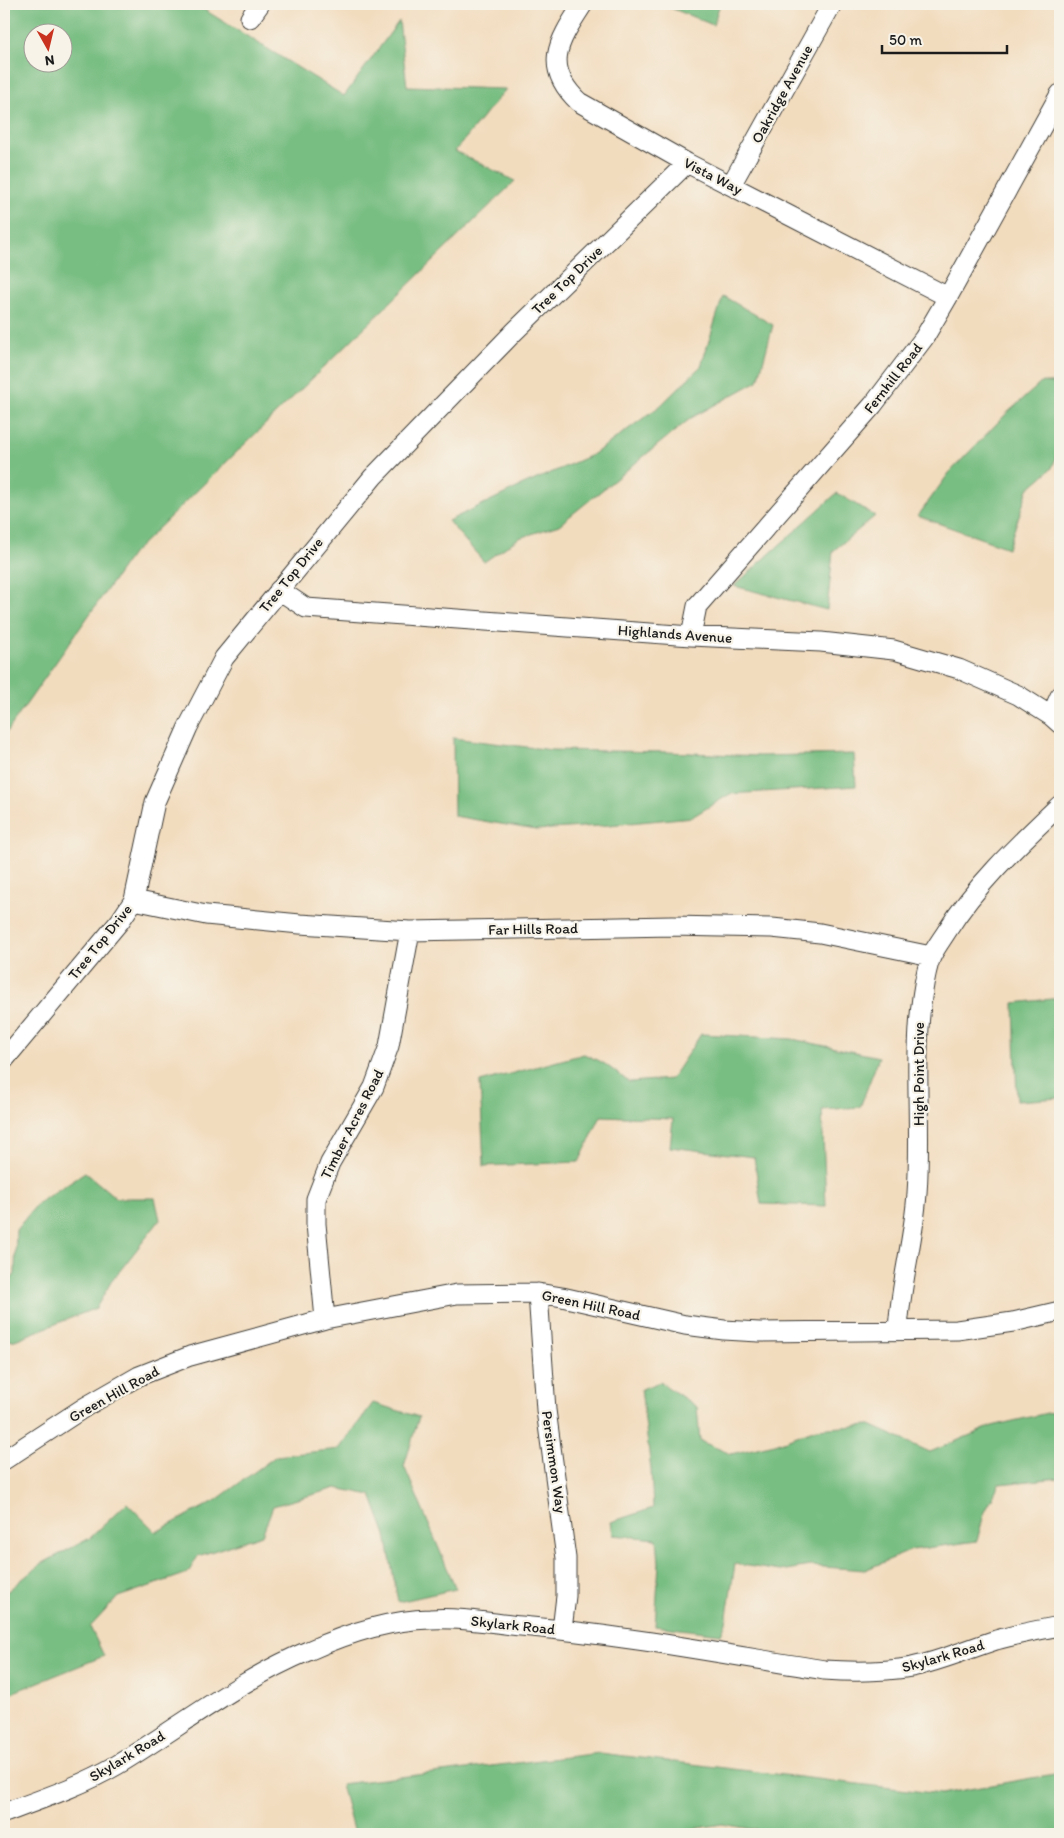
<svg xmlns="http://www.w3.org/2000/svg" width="1064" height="1838" viewBox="0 0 1064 1838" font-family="Itim,sans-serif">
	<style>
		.forest { fill: #78be82; stroke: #4a6d4f; fill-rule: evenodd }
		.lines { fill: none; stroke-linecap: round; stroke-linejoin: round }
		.minor-casing { stroke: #3c3934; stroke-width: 21 }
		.minor { stroke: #fff; stroke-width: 19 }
		.labels { text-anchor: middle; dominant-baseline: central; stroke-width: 4.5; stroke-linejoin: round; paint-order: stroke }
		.street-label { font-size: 15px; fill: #1c1c1c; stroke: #f7f3e8 }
	</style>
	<rect width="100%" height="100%" fill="#f7f3e8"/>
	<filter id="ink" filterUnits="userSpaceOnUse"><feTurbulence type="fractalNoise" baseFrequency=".02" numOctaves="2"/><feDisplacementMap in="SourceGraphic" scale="10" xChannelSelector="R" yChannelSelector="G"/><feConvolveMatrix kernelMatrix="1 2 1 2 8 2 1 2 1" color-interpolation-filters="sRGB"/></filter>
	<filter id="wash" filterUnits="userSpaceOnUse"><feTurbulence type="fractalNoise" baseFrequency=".0096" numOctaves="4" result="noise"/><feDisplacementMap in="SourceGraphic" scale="20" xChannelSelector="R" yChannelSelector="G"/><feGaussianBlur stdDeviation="1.12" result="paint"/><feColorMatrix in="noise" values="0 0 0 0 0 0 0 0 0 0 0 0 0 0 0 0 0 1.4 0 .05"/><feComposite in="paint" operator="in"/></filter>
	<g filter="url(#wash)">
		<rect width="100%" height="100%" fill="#f2dcbe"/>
		<path class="forest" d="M4 4H195L344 96 399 21 407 86 506 89 455 151 515 181 132 554 4 736ZM32 32H62V62H32Z
			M661 4H720L713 25Z
			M723 296 773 325 758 381 691 418 559 525 519 538 484 562 448 521 523 485 594 454 660 406 701 366Z
			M1042 382 1060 384V446L1052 468 1028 489 1008 548 918 516 949 473 1005 415Z
			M837 493 875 516 833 551 827 610 734 586Z
			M453 738 552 750 667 752 760 756 854 754 856 786 730 794 692 817 598 826 536 830 454 816Z
			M1060 998V1098L1017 1101 1014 1003Z
			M701 1034 792 1039 879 1057 860 1107 822 1110 826 1206 761 1204 754 1157 670 1147 673 1119 601 1116 579 1162 484 1166 480 1082 584 1054 605 1064 629 1082 671 1079Z
			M85 1172 116 1198H155L160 1220 111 1282 96 1308 15 1340 4 1341V1288L15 1274 16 1230 38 1203Z
			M660 1382 697 1407 700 1441 731 1454 775 1444 816 1429 870 1425 930 1452 992 1426 1060 1410V1478L999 1484 984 1514 977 1541 912 1550 865 1570 810 1566 780 1571 735 1564 726 1622 721 1634 655 1626 659 1563 657 1539 613 1535 611 1522 653 1508 651 1469 641 1389Z
			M373 1403 419 1417 404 1466 456 1589 398 1602 386 1535 371 1495 336 1488 273 1506 262 1535 198 1556 188 1573 118 1597 90 1627 104 1656 4 1696V1594L41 1564 90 1538 127 1503 156 1532 215 1501 276 1456 339 1449Z
			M600 1753 941 1794 1060 1773V1834H781L722 1824 665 1834H354L341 1784Z"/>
	</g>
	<g filter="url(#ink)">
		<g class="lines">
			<defs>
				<path id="minor" d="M583 4C559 41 541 66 579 102L687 163 948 297
					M250 18 260 4
					M731 185 832 4
					M279 590 306 608 691 636 821 642 894 650 959 669 1018 695 1051 716 1060 724
					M691 636 697 606 873 405 924 338 948 297 1060 94
					M1051 716 1060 696
					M134 900 206 915 300 924 410 931 672 926 772 928 820 933 931 956
					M4 1060 120 921 134 900 155 802 188 727 224 658 373 477 514 332 687 163
					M538 1293 546 1410 566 1558V1596L562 1630
					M325 1319 316 1224V1199L330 1163 374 1087 389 1046 410 931
					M898 1331C900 1285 914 1240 917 1193 922 1127 913 1063 922 997 924 984 926 969 931 957 935 948 942 939 947 931 977 883 1019 844 1060 805
					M4 1460 85 1407 139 1376 190 1356 325 1319 457 1294 538 1293 562 1297 685 1325 724 1330 759 1332 957 1330 1013 1322 1060 1311
					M4 1813C42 1799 81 1786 117 1765 180 1727 239 1680 308 1651 346 1634 388 1620 430 1619 460 1617 491 1623 521 1626 623 1635 724 1654 824 1670 854 1672 883 1672 912 1667 941 1661 968 1649 996 1640 1017 1634 1039 1630 1060 1626"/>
			</defs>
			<use href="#minor" class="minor-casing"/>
			<use href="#minor" class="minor"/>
		</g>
	</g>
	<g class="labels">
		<g class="street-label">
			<text transform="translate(782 94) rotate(-61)">Oakridge Avenue</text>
			<text transform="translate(713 176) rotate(27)">Vista Way</text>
			<text transform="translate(567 280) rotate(-44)">Tree Top Drive</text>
			<text transform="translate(893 378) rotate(-52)">Fernhill Road</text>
			<text transform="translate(291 575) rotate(-51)">Tree Top Drive</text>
			<text transform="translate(675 634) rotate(4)">Highlands Avenue</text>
			<text transform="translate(533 929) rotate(-1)">Far Hills Road</text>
			<text transform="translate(100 942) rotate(-51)">Tree Top Drive</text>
			<text transform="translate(919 1074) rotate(-90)">High Point Drive</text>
			<text transform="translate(352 1124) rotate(-63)">Timber Acres Road</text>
			<text transform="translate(591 1305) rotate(12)">Green Hill Road</text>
			<text transform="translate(114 1394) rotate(-29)">Green Hill Road</text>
			<text transform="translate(554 1462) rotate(82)">Persimmon Way</text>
			<text transform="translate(513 1625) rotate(6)">Skylark Road</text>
			<text transform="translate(943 1656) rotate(-16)">Skylark Road</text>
			<text transform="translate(127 1756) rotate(-31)">Skylark Road</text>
		</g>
	</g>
	<rect width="1064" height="1838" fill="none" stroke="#f7f3e8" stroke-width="20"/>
	<g transform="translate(48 48) rotate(172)"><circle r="24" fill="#f7f3e8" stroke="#9f9d96"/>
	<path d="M0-4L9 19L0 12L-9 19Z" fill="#c8321e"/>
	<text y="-8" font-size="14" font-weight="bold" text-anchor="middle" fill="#1c1c1c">N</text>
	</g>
	<path d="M882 45v8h125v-8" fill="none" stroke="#1c1c1c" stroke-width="2.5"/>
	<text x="889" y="45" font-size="15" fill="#1c1c1c" stroke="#f7f3e8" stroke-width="4" paint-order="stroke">50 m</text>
</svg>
